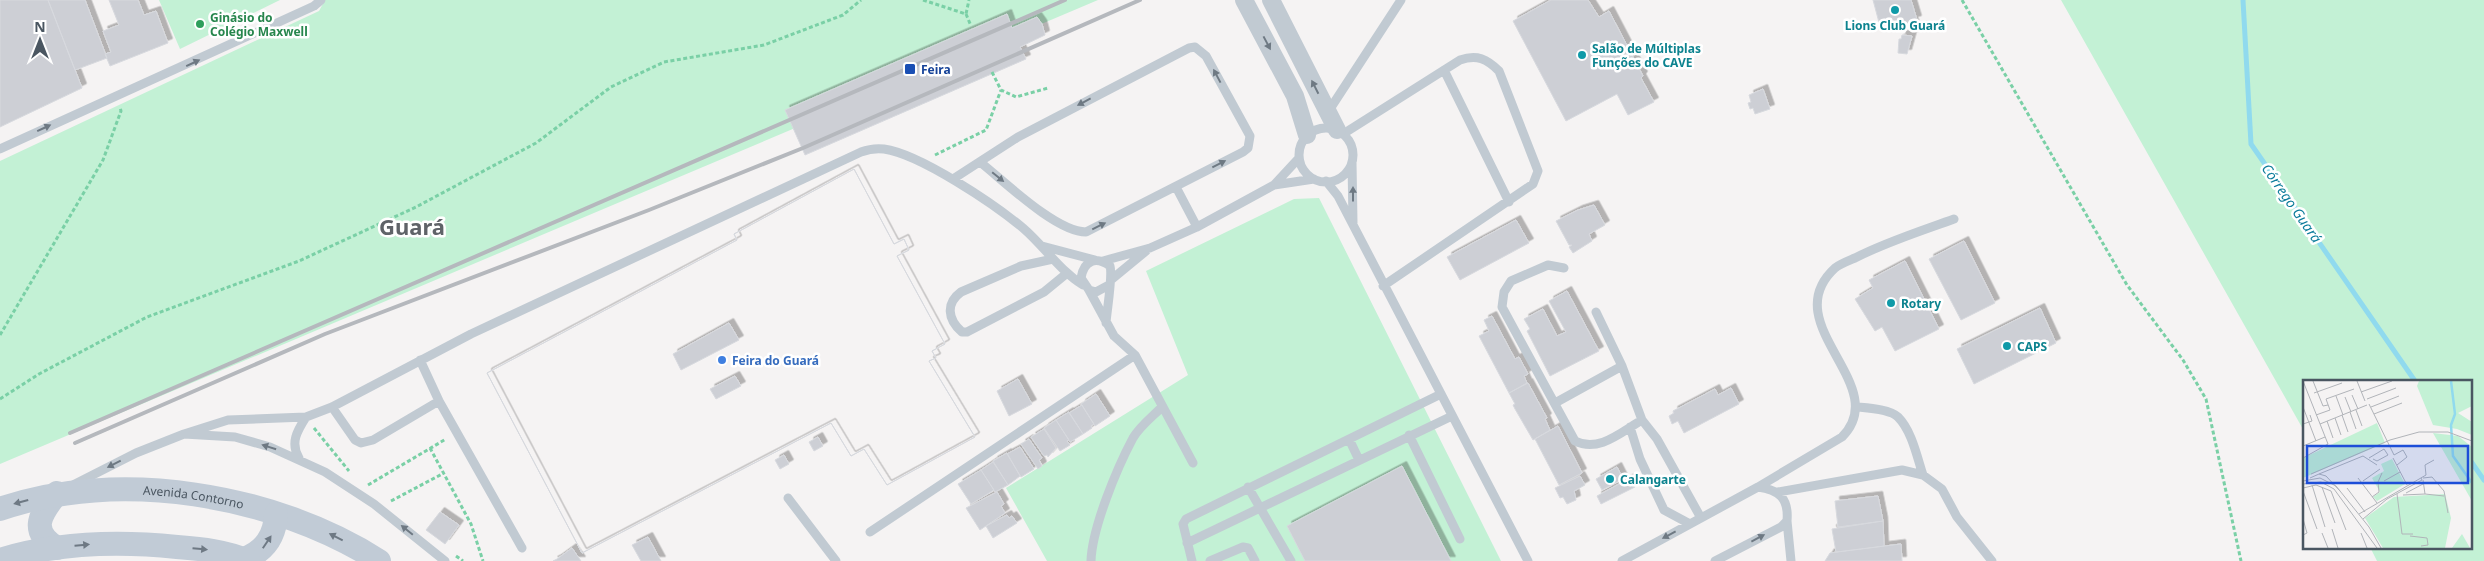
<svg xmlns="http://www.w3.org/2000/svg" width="2484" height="561" viewBox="0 0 2484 561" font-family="'Noto Sans',sans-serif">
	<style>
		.green { fill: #c3f1d5 }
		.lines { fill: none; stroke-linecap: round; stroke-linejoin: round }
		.stream { stroke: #90daee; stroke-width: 5 }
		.building { fill: #cdcfd5; stroke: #d7d9de; fill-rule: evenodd; filter: url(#shadow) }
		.path { stroke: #7ad0a6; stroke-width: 3; stroke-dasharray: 4 2.5; stroke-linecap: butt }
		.lane { stroke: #c1cad2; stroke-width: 9 }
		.street { stroke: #c1cad2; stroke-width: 18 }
		.secondary { stroke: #c1cbd6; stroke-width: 24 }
		.rail { stroke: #b5b8bd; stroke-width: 4 }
		.oneway { fill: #6e7983 }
		.oneway2 { fill: #6e7984 }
		.culture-dot { fill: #0f9aa8; stroke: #fff; stroke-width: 2 }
		.leisure-dot { fill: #2e9e5b; stroke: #fff; stroke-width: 2 }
		.transit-dot { fill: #1a4fb4; stroke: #fff; stroke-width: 2 }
		.shop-dot { fill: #3f7fe0; stroke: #fff; stroke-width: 2 }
		.labels { text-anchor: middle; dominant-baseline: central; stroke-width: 5; stroke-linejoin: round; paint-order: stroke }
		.leisure-label { font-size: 12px; font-weight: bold; fill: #27864d; stroke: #fff; text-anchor: start }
		.culture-label { font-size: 12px; font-weight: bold; fill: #0d838f; stroke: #fff; text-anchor: start }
		.transit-label { font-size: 12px; font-weight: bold; fill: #164399; stroke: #fff; text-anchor: start }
		.shop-label { font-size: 12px; font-weight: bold; fill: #366cbe; stroke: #fff; text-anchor: start }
		.street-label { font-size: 12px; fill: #4a5661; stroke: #fff }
		.water-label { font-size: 14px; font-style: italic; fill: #0c7c9b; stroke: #fff }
		.town-label { font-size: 22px; font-weight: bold; fill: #5f6368; stroke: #fff }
		.inset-river { fill: none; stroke: #90daee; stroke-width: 2.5 }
		.inset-road { fill: none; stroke: #b1b4b9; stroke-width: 1 }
		.view { fill: #1d4ed8; fill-opacity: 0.15; stroke: #1d4ed8; stroke-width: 2.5 }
		.inset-edge { fill: none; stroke: #4a5661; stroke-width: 2.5 }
	</style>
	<defs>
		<filter id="shadow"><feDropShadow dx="4.5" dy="-4.5" stdDeviation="0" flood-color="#0004"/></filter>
	</defs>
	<rect width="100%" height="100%" fill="#f5f3f3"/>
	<path class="green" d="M159 0H280L180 49Z
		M325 0H1098L0 464V161L319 11Z
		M2061 0H2484V561H2377L2370 547H2470V381H2304V431Z
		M1319 198 1501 561H1047L1006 488 1188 375 1146 271 1294 199Z"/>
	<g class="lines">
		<path class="stream" d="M2243 0 2251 144 2415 381
			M2470 460 2484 480"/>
	</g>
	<path class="building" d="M0 0H48L82 88 0 127Z
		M48 0H85L107 58 75 70Z
		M109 0H138L144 15 156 11 168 43 110 66 105 54 111 52 103 31 119 25Z
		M1551 0H1588L1599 17 1609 11 1643 76 1641 78 1654 102 1628 115 1617 94 1566 121 1513 21Z
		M1873 0H1911L1917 20 1913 21 1915 26 1910 28 1908 23 1881 30Z
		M1007 14 1012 28 1037 17 1042 24 1045 35 1020 47 1026 59 805 155 785 110Z
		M1902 35 1912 36 1907 54 1898 53 1899 39H1901Z
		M1763 89 1770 109 1755 114 1753 108 1750 109 1748 103 1751 102 1749 95Z
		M854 169 894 244 904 239 909 250 897 256 945 344 932 351 936 358 929 361 975 437 887 485 864 449 851 456 831 423 582 553 487 373 737 240 734 234ZM729 323 739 340 681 370 673 354ZM735 376 741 386 716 399 710 389Z
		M854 169 894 244 904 239 909 250 897 256 945 344 932 351 936 358 929 361 975 437 887 485 864 449 851 456 831 423 582 553 487 373 737 240 734 234Z
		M1594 205 1605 225 1589 234 1592 241 1573 253 1569 247 1572 245H1569L1556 221 1578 210Z
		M1516 220 1529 243 1460 280 1447 257Z
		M1964 241 1995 303 1961 320 1929 259Z
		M1905 261 1939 329 1895 351 1882 327 1875 331 1855 299 1873 288 1869 280Z
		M1567 291 1599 351 1550 376 1527 331 1530 329 1524 319 1543 309 1557 336 1566 332 1549 301Z
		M2040 308 2056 343 1974 384 1957 349Z
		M1492 316 1515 359 1519 357 1528 374 1524 376 1527 383 1509 393 1479 336 1489 331 1484 320Z
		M1018 379 1032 404 1009 416 997 391Z
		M1528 383 1547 418 1545 419 1550 430 1533 440 1515 409 1513 405 1515 404 1509 393Z
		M1731 388 1739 404 1684 433 1678 421 1672 424 1669 416 1674 413 1673 411 1715 389 1718 395Z
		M1096 394 1110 416 1095 426 1081 404Z
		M1082 405 1094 424 1091 426 1092 428 1083 434 1069 413Z
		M1069 412 1083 434 1070 442 1056 420Z
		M1056 420 1069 440 1067 441 1070 445 1060 451 1044 428Z
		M1558 426 1582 473 1559 485 1535 439Z
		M1044 429 1056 448 1048 457 1047 455 1044 456 1031 437Z
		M818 437 823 446 814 451 809 442Z
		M1029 439 1042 458 1039 460 1042 466 1038 469 1021 444Z
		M1020 447 1034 469 1021 477 1007 454Z
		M1007 453 1020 476 1008 485 993 461Z
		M784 455 789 464 780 469 775 460Z
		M993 462 1008 485 995 492 981 470Z
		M1402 466 1451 561H1305L1287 526Z
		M1617 467 1623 479 1602 490 1596 479Z
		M981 470 994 490 971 504 958 484Z
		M1580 476 1585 485 1574 491 1576 500 1567 504 1563 497 1560 498 1555 488Z
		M1630 478 1635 487 1601 504 1597 496Z
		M997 492 1004 504 1001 506 1005 513 980 530 966 508Z
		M1878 496 1883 521 1838 527 1835 501Z
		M440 512 459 525 445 544 426 530Z
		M1007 515 1009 518 1012 516 1017 523 993 538 986 526Z
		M1883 521 1884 546 1836 552 1832 529Z
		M648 537 661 561H641L632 545Z
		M1901 544 1902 561H1825L1830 553Z
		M572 548 581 561H553L557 559Z"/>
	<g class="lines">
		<path class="path" d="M923 0 966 14 969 0
			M1962 0 2127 285 2183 360 2206 399 2241 561
			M966 14 971 26
			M992 72 1001 90 1016 97 1048 88
			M935 155 986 130 1001 90
			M0 335 103 160 121 111 120 107
			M0 399 39 374 147 317 299 261 416 207 536 143 611 87 664 62 764 45 843 15 861 0
			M314 428 349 471
			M430 448 471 524 483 561
			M368 485 446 439
			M391 501 444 473
			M456 556 463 561"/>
		<path class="lane" d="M1444 70 1509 202
			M1328 112 1401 0
			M1299 155a27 27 0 1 1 54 0a27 27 0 1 1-54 0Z
			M1343 134 1460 60C1477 54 1487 59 1499 71L1538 171 1533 184 1383 286
			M0 149 314 6 321 0
			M1352 162 1353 223
			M953 179 1018 137 1189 48 1195 47 1206 56 1250 136 1248 148 1243 152 1086 232C1056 232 1004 181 980 162
			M1326 181 1338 196 1528 561
			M1274 185 1314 179
			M1176 187 1197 227
			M1042 246 1095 260
			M1053 259 1021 266 961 292C946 303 947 319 962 332H967L1044 292 1066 274
			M1103 261 1150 248 1197 227 1274 185 1299 158
			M1564 268 1548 265 1511 281 1504 292 1502 307 1575 441C1599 453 1621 432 1642 420L1622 366 1596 312
			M1112 279 1146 251
			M1089 290 1114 336 1135 355 1193 463
			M1106 323C1107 309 1113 276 1110 266 1096 256 1084 260 1081 278L1089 290 1096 292 1109 285
			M420 360 439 401 522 548
			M1555 403 1622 366
			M332 407 355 440 361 443 373 440 439 401
			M1857 407C1868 408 1890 409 1898 417 1912 431 1917 457 1923 475
			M1642 420 1657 439 1701 518
			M1630 427 1640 459 1664 510 1690 524
			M184 434 228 420 306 417 332 407 471 334 861 152C869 149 876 148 884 149 920 154 994 204 1023 228 1044 246 1059 270 1083 285
			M1409 435 1460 539
			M1350 441 1359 460
			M299 458C290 443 297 431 306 417
			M73 485 136 453 184 434 235 437 270 447 325 472 374 504 445 561
			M1248 487 1291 561
			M1778 492 1902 470 1923 475 1942 489 1957 517 1992 561
			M788 498 836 561
			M1787 521 1791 561
			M870 532 1135 355
			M1187 543 1452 416
			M1091 561C1092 528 1117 468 1133 438 1140 426 1152 417 1162 407
			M1192 561 1183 524 1186 519 1441 394
			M1210 561 1243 547 1248 548 1255 561
			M1622 561 1758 487 1842 437C1894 385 1774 324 1835 268 1840 264 1848 261 1855 258 1886 242 1921 231 1954 219
			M1715 561 1781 527 1787 521C1789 498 1779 490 1758 487"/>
		<path class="street" d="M1244 0 1295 96 1307 135
			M1271 0 1337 130"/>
		<g class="secondary">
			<path d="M57 493C41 513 28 531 57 548"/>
			<path id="s1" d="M0 509C118 468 275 494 379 561"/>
			<path d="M244 559C265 551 275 536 276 514"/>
			<path d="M0 560C58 542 118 541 177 547 202 549 225 551 248 561"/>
		</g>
		<path class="rail" d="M70 433 1065 0
			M75 443 325 334 649 210 803 148 1140 0"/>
	</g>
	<defs><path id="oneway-solid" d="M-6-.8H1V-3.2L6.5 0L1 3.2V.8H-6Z" transform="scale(1.25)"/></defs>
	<g class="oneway">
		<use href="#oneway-solid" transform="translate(1267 43) rotate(62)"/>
		<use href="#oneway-solid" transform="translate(193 63) rotate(-25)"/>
		<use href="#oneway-solid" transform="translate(1217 76) rotate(-118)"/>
		<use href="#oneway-solid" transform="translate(1315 87) rotate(-117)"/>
		<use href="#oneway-solid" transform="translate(1084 102) rotate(152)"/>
		<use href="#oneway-solid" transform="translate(44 128) rotate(-25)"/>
		<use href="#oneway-solid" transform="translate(1219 164) rotate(-27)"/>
		<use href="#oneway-solid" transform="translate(998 177) rotate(39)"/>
		<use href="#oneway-solid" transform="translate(1353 194) rotate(-90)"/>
		<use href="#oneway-solid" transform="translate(1099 226) rotate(-26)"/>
		<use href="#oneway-solid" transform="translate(269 447) rotate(-162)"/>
		<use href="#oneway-solid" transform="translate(114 464) rotate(153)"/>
		<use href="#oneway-solid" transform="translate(407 530) rotate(-141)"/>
		<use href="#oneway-solid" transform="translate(1669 535) rotate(152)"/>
		<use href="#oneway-solid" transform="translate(1758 538) rotate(-28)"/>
	</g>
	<g class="oneway2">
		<use href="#oneway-solid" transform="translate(21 502) rotate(165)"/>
		<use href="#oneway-solid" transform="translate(336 537) rotate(-153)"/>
		<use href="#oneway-solid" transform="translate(267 542) rotate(-56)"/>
		<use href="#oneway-solid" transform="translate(82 545) rotate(-5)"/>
		<use href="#oneway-solid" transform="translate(200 549) rotate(5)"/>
	</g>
	<g class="culture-dot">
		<circle cx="1895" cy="10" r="5"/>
		<circle cx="1582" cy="55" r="5"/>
		<circle cx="1891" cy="303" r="5"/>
		<circle cx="2007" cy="346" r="5"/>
		<circle cx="1610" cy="479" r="5"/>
	</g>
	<circle class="leisure-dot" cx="200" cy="24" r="5"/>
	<rect class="transit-dot" x="904" y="63" width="12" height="12" rx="2.5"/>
	<circle class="shop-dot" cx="722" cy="360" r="5"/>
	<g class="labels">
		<g class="leisure-label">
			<text x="210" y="17">Ginásio do<tspan x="210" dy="14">Colégio Maxwell</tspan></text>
		</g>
		<g class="culture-label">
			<text x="1895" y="25" text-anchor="middle">Lions Club Guará</text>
			<text x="1592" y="48">Salão de Múltiplas<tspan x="1592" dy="14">Funções do CAVE</tspan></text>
			<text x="1901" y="303">Rotary</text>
			<text x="2017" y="346">CAPS</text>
			<text x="1620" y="479">Calangarte</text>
		</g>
		<g class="transit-label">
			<text x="921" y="69">Feira</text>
		</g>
		<g class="shop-label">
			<text x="732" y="360">Feira do Guará</text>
		</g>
		<g class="street-label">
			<text stroke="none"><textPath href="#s1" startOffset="196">Avenida Contorno</textPath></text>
		</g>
		<g class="water-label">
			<text transform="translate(2292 203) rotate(55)">Córrego Guará</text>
		</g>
		<g class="town-label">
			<text x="412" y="226">Guará</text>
		</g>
	</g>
	<g transform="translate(2303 380)">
		<rect width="169" height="169" fill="#f5f3f3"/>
		<path d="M116 1H169V26L155 33 169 42V55L154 49 130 45 114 6ZM74 43 82 63 0 98V78ZM130 53 155 56 169 67V121ZM89 79 102 104 74 121 70 117 77 112 69 98 81 91 78 84ZM142 114 148 138 142 168H80L62 138 91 117ZM159 154 167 168H149Z" fill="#c3f1d5"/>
		<path class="inset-river" d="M148 1 152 34 148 45 150 76 169 103"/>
		<path class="inset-road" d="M0 1 25 64 0 78M10 1 20 26 25 25M54 1 62 21M58 12 89 1M11 13 39 3M49 15 55 29M33 16 40 35M42 17 48 32M64 19 93 8M66 24 91 75M0 27 13 61M68 27 96 16M53 30 59 46M47 32 53 49M71 34 99 23M13 35 27 30 23 19 51 9M39 35 45 52M32 38 38 55M24 41 30 58M0 44 9 41 7 35M17 44 64 25M0 66 22 57M91 75 100 70 104 77 94 85M66 78 81 69 85 75 74 81 70 79M90 78 104 105M8 94 87 60 116 52H145L169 61M16 94 60 76 74 85M7 98 16 94 23 96 37 111M55 98 74 123M120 98 129 97 141 111 145 133M0 101 17 98 33 106 66 147 78 168M60 101 77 89M81 101 97 92M0 104 18 102 31 109 74 168M9 105 22 147M19 107 32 143M0 108 13 105 28 111 43 150M44 108 62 132M0 111 14 149M103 113 120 104M94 114 99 154H110M122 114 141 116M100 115 122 114 120 100M69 117 76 112 75 102 79 93M56 134 123 95 122 85 131 80M0 139 4 153 0 155M60 139 84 119 119 100 118 98M29 149 35 168M19 153 25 168M58 153 64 168M107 156 124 158 125 165 118 166"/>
		<path class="view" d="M4 66H165V103H4Z"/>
		<rect width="169" height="169" class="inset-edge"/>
	</g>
	<g transform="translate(40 40)" stroke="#ffffff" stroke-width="4" paint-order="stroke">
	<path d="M0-4L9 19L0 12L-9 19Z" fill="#4a5661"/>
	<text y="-8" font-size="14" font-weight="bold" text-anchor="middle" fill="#4a5661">N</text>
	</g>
</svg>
